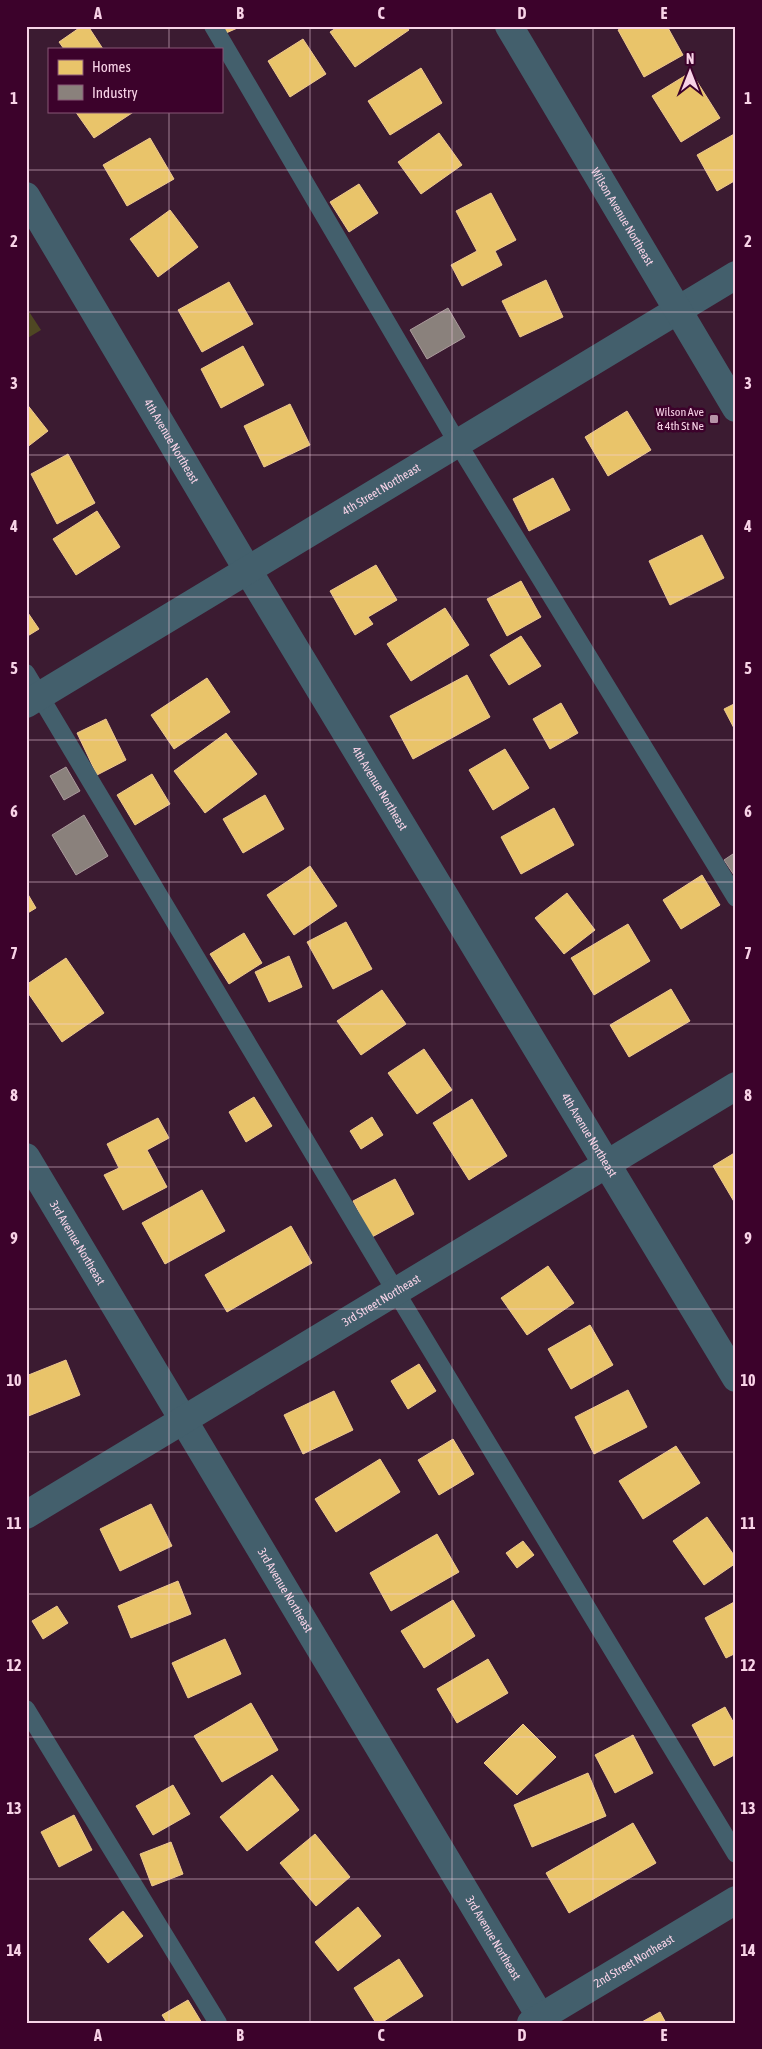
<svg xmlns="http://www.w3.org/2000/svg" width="762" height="2049" viewBox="0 0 762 2049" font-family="'Asap Condensed',sans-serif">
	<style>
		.green { fill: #4f4723 }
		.homes { fill: #e9c46a; stroke: #eec890 }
		.industry { fill: #8a817c; stroke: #ab9a9c }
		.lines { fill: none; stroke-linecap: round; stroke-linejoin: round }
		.service { stroke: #435f6c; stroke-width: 18 }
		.minor { stroke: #435f6c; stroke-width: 28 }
		.tertiary { stroke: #435f6c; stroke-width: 28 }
		.grid { fill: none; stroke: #f8d3e7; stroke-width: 1; stroke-opacity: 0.55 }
		.poi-dot { fill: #b693a7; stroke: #3c022b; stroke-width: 2 }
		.labels { text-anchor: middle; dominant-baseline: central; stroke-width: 5; stroke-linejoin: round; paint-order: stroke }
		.street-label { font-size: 12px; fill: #f8d3e7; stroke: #3c022b }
		.poi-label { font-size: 12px; fill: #f8d3e7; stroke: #3c022b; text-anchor: end }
		.neatline { fill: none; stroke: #f8d3e7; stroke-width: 2 }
		.grid-label { font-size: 16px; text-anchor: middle; font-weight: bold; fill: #f8d3e7 }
	</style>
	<rect width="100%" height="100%" fill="#3b1b31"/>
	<path class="green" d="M26 307 41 330 26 339Z"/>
	<path class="homes" d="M82 26H88L103 49H64L59 42Z
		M223 26H242L226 33Z
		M339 26H406L409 30 355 67 330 32Z
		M625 26H667L683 55 644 77 618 30Z
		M303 39 326 74 290 97 268 61Z
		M421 68 442 103 390 135 368 101Z
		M691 72 720 118 681 142 652 96Z
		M75 111H135L94 138Z
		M439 133 462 165 421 194 398 162Z
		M736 133V180L717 191 697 155Z
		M150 138 174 179 127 206 103 165Z
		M359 184 378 213 349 232 330 202Z
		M491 193 516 240 495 251 502 265 462 286 451 265 477 251 456 211Z
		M170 210 198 247 158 277 130 239Z
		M546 280 563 317 520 337 502 301Z
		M229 282 253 324 202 352 178 310Z
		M243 346 264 385 221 408 201 369Z
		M26 403 48 431 26 448Z
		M290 404 310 445 264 467 244 426Z
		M627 411 651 450 608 476 585 437Z
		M68 454 95 503 57 524 31 474Z
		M553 478 570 510 529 531 513 499Z
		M97 511 120 547 76 575 53 539Z
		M702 535 724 578 670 605 649 561Z
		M376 565 397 600 368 617 373 624 355 635 330 591Z
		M521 581 541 617 507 636 487 599Z
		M445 608 469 645 411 681 387 644Z
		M26 610 39 629 26 637Z
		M521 636 541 666 509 685 490 655Z
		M467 675 490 717 413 759 390 716Z
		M207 678 230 712 174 749 151 715Z
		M561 703 578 733 550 749 533 719Z
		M736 703V732L724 709Z
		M106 719 126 760 97 775 77 733Z
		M226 733 257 774 205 813 174 771Z
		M505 749 529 788 493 810 469 770Z
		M152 774 170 804 135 825 117 795Z
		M265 795 284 829 243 853 223 819Z
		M554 808 574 845 521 874 501 837Z
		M310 866 337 906 294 935 267 895Z
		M702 875 720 905 681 929 663 900Z
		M26 891 36 908 26 914Z
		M567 893 595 930 564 954 535 918Z
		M346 922 372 969 333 989 307 942Z
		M628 924 650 961 594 995 571 958Z
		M244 933 262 963 229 984 210 954Z
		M289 956 302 987 269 1002 255 972Z
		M66 958 104 1013 62 1042 26 990V985Z
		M671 989 690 1021 629 1057 610 1025Z
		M382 990 406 1024 361 1055 337 1021Z
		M424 1049 452 1090 417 1114 388 1073Z
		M254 1097 272 1126 246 1142 229 1112Z
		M472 1099 507 1156 469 1180 433 1123Z
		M372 1117 383 1135 361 1149 350 1131Z
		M158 1118 169 1138 147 1150 167 1187 123 1210 104 1175 119 1168 107 1144Z
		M736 1152V1205L713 1166Z
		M395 1179 414 1214 372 1237 353 1201Z
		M202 1190 225 1231 165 1264 142 1223Z
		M291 1226 312 1263 227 1312 205 1275Z
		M548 1266 574 1303 527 1335 501 1298Z
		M590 1325 613 1365 571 1389 548 1349Z
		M66 1360 80 1395 26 1417V1376Z
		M419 1364 436 1391 408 1409 391 1381Z
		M628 1390 647 1427 594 1454 575 1417Z
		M334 1391 353 1430 303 1454 284 1415Z
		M453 1439 474 1474 439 1495 418 1460Z
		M676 1446 700 1483 643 1519 619 1481Z
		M380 1459 400 1492 336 1532 315 1499Z
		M151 1504 172 1546 120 1571 100 1529Z
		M707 1517 736 1558V1563L704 1585 673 1541Z
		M437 1534 459 1572 391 1611 370 1573Z
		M523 1541 534 1555 517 1568 506 1553Z
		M178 1581 191 1614 131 1638 118 1606Z
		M453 1600 475 1636 424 1668 401 1631Z
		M736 1601V1653L726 1658 705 1618Z
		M57 1606 68 1623 43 1639 32 1621Z
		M225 1639 241 1674 188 1698 172 1663Z
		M488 1659 508 1693 457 1723 437 1689Z
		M251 1703 278 1750 222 1782 194 1736Z
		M725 1707 736 1727V1754L714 1766 692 1725Z
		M523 1724 556 1757 517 1795 484 1763Z
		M633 1735 653 1773 615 1793 595 1755Z
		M588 1773 606 1816 532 1847 514 1805Z
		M272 1775 299 1810 247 1851 220 1817Z
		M173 1785 190 1814 153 1835 136 1806Z
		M74 1815 92 1850 59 1867 41 1832Z
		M633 1823 656 1863 569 1913 546 1873Z
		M315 1834 350 1877 316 1906 280 1863Z
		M171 1842 183 1874 152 1886 140 1854Z
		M358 1907 381 1936 338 1971 315 1942Z
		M123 1911 143 1936 108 1963 89 1939Z
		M399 1959 423 1996 381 2023H376L354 1988Z
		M188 2000 202 2023H167L162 2015Z
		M660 2012 666 2023H640Z"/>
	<path class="industry" d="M448 308 465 337 427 359 410 330Z
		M66 767 80 791 64 800 50 776Z
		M84 815 108 856 76 875 52 835Z
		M736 852V878L724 860Z"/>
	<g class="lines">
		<path class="service" d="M213 26 457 442 736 898
			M26 673 396 1292 736 1854
			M26 1709 218 2023"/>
		<g class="minor">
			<path id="s1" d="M26 196 247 569 736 1378"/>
			<path id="s2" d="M26 704 736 275"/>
			<path id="s3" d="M26 1157 544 2023"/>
			<path id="s4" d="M26 1515 736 1086"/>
			<path id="s5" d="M531 2023 736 1900"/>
		</g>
		<path class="tertiary" id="s6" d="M509 26 736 408"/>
	</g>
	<path class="grid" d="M169 26V49M310 26V2023M452 26V2023M593 26V2023M169 111V2023M26 170H736M26 312H736M26 455H736M26 597H736M26 740H736M26 882H736M26 1024H736M26 1167H736M26 1309H736M26 1452H736M26 1594H736M26 1737H736M26 1879H736"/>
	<rect class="poi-dot" x="709" y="414" width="10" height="10" rx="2.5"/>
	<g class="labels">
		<g class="street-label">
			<text stroke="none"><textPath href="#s6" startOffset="222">Wilson Avenue Northeast</textPath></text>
			<text stroke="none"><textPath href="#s1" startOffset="285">4th Avenue Northeast</textPath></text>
			<text stroke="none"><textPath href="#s2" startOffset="415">4th Street Northeast</textPath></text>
			<text stroke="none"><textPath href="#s1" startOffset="690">4th Avenue Northeast</textPath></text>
			<text stroke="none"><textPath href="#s1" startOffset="1095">4th Avenue Northeast</textPath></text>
			<text stroke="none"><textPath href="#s3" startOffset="100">3rd Avenue Northeast</textPath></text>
			<text stroke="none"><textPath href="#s4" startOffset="415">3rd Street Northeast</textPath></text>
			<text stroke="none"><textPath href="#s3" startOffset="505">3rd Avenue Northeast</textPath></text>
			<text stroke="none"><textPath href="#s3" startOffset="910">3rd Avenue Northeast</textPath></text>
			<text stroke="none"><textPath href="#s5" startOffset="120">2nd Street Northeast</textPath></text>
		</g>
		<g class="poi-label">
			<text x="704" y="412">Wilson Ave<tspan x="704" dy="14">&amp; 4th St Ne</tspan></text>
		</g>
	</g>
	<rect width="762" height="2049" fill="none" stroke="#3c022b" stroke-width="55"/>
	<rect x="48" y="48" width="175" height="65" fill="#3c022b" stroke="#875676"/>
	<rect x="58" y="60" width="25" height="15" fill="#e9c46a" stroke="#875676"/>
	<text x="92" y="72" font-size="15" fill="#f8d3e7">Homes</text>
	<rect x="58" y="85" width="25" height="15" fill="#8a817c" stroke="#875676"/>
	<text x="92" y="98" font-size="15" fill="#f8d3e7">Industry</text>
	<g transform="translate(690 72)" stroke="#3c022b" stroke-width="4" paint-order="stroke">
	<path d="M0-4L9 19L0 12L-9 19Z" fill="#f8d3e7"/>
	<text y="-8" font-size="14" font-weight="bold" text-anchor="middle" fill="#f8d3e7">N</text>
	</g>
	<rect x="28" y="28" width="706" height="1994" class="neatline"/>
	<g class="grid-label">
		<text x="98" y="19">A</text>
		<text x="240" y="19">B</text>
		<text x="381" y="19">C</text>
		<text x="522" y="19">D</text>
		<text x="664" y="19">E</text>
		<text x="14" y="104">1</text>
		<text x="748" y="104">1</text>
		<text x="14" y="247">2</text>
		<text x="748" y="247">2</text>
		<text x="14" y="389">3</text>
		<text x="748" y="389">3</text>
		<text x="14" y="532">4</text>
		<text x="748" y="532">4</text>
		<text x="14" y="674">5</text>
		<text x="748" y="674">5</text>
		<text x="14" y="817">6</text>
		<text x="748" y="817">6</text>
		<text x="14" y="959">7</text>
		<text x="748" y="959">7</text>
		<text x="14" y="1101">8</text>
		<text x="748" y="1101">8</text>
		<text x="14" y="1244">9</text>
		<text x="748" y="1244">9</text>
		<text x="14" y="1386">10</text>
		<text x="748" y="1386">10</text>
		<text x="14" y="1529">11</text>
		<text x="748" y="1529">11</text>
		<text x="14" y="1671">12</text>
		<text x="748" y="1671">12</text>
		<text x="14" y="1814">13</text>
		<text x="748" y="1814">13</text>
		<text x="14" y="1956">14</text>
		<text x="748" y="1956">14</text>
		<text x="98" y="2041">A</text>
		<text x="240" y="2041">B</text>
		<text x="381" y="2041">C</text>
		<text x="522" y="2041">D</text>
		<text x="664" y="2041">E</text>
	</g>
</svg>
